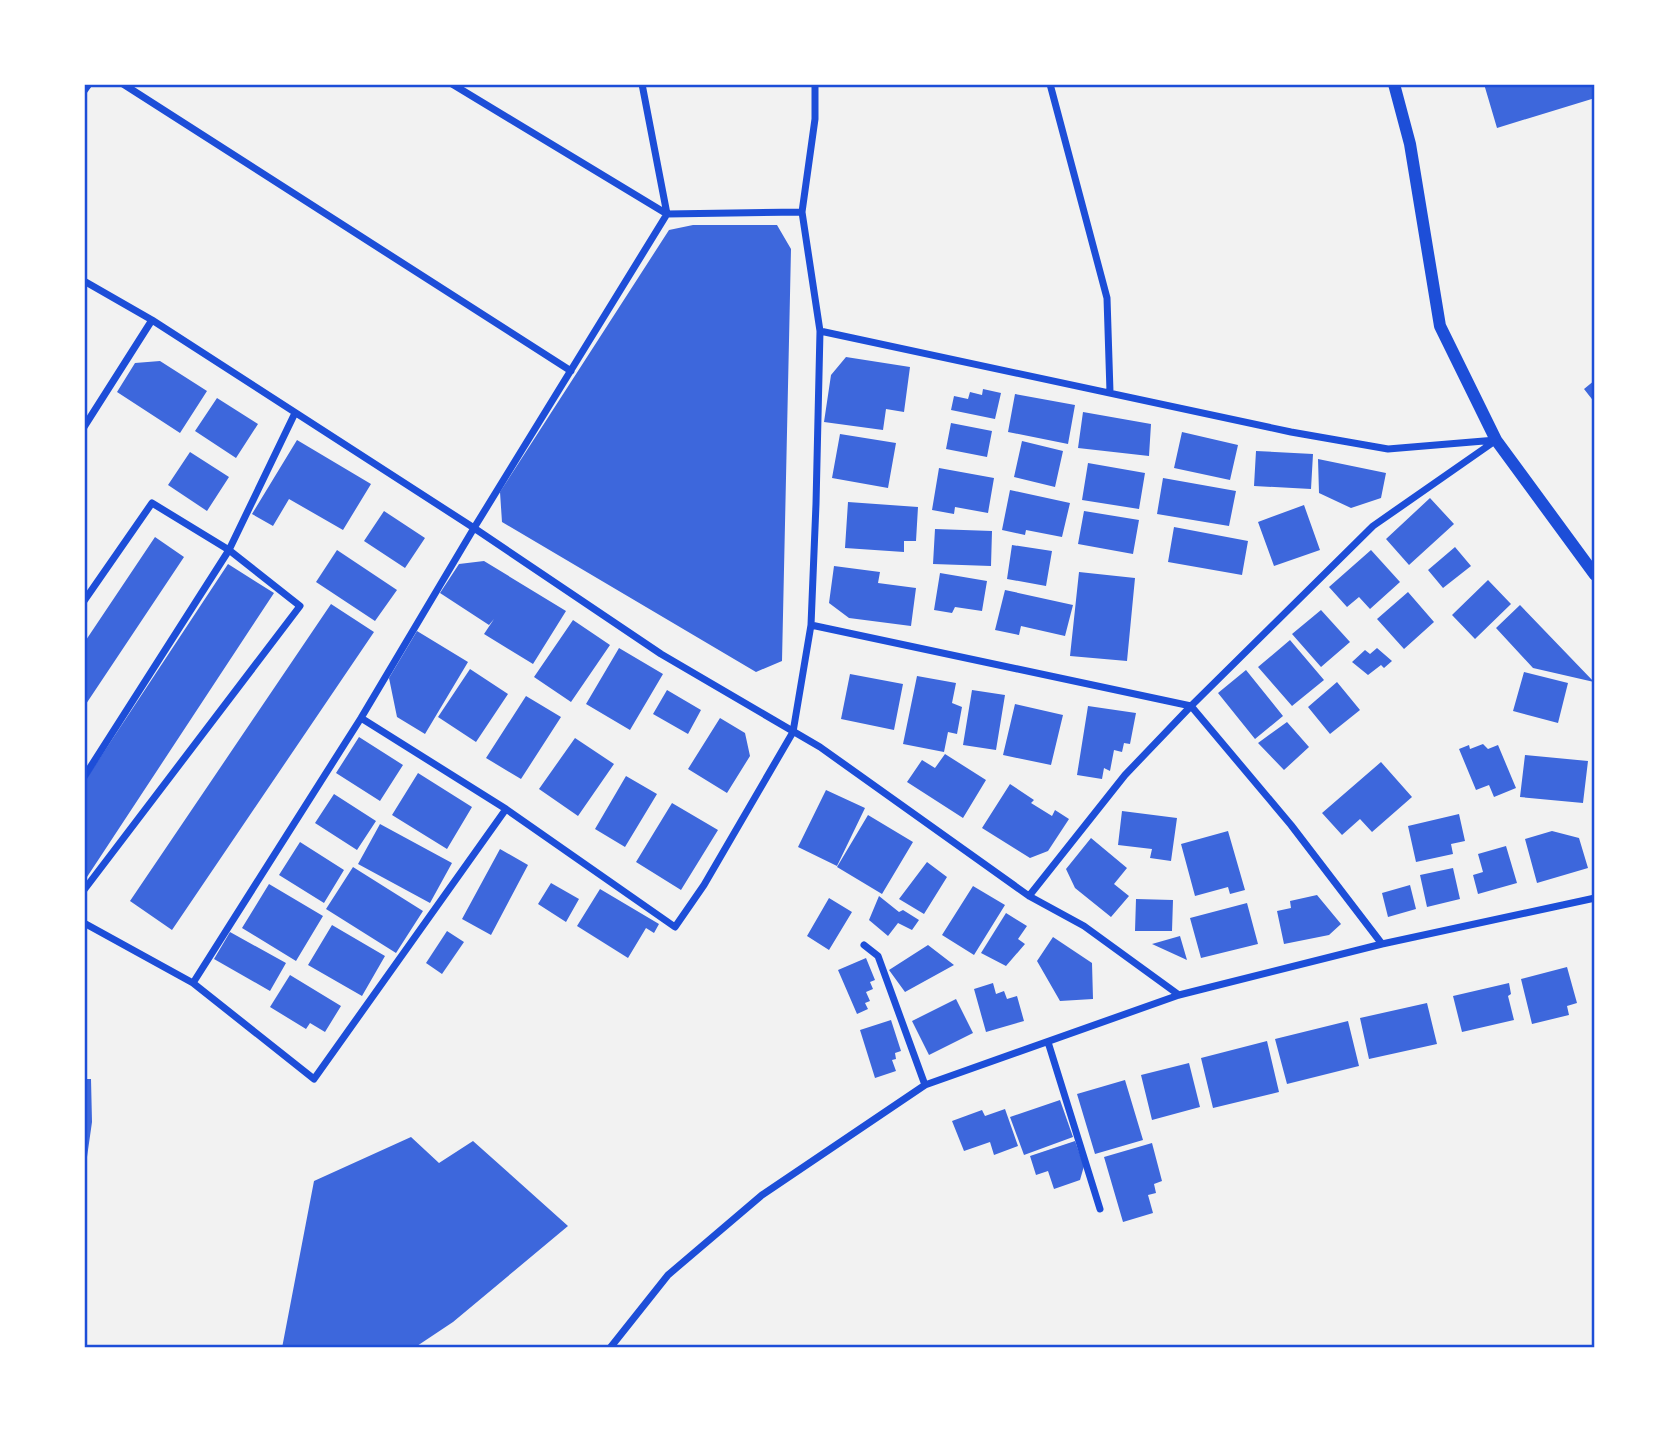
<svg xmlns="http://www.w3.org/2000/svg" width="1679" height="1432" viewBox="0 0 1679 1432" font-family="'Noto Sans',sans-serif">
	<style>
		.building { fill: #3d67dc }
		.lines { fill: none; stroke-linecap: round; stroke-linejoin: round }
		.minor { stroke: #1d4ed8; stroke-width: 7 }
		.tertiary { stroke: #1d4ed8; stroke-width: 12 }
		.neatline { fill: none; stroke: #1d4ed8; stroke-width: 2.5 }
	</style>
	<rect width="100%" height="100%" fill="#f2f2f2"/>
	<path class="building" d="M1484 84H1595V98L1497 128Z
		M693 225H777L791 249 782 661 756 672 502 522 500 492 669 230Z
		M846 357 910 367 904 412 886 409 883 430 824 422 831 375Z
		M160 361 207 391 180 433 117 392 135 363Z
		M1595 380V403L1584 389Z
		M983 389 1001 393 995 419 951 410 954 396 968 399 970 392 982 395Z
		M1015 394 1075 405 1068 444 1008 432Z
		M217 398 258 424 236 458 195 431Z
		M1083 412 1151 424 1149 456 1078 448Z
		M951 423 992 431 987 457 946 449Z
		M1182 432 1238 445 1230 480 1174 468Z
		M840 434 896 443 888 488 832 478Z
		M297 440 371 484 343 530 289 499 273 526 252 514Z
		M1022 441 1063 451 1055 487 1014 477Z
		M1256 451 1313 454 1311 489 1254 486Z
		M190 452 229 477 207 511 168 485Z
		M1318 459 1386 473 1381 498 1351 508 1319 493Z
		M1088 463 1145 473 1139 509 1082 500Z
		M939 468 994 478 988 513 955 507 954 514 932 510Z
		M1163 478 1236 491 1229 526 1157 514Z
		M1010 490 1070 503 1062 537 1026 530 1025 535 1002 530Z
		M1430 498 1454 524 1409 565 1386 539Z
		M848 502 918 507 916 541H904V552L845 548Z
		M1304 505 1320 550 1274 566 1258 522Z
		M384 511 425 538 405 568 364 541Z
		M1084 511 1139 520 1133 554 1078 544Z
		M1174 527 1248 541 1242 575 1168 562Z
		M935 529 992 531 991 566 933 564Z
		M155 537 184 557 84 707V643Z
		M1012 545 1052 551 1046 586 1007 579Z
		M1455 547 1471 566 1443 588 1428 570Z
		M337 550 397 590 375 621 316 582Z
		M1371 550 1400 582 1370 609 1359 597 1347 607 1329 587Z
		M484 561 566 611 533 664 484 634 494 619 489 625 440 593 459 564Z
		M228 564 274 593 87 877 84 875V782Z
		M834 566 880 572 878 583 916 588 911 626 849 618 829 603Z
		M1079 572 1135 578 1127 661 1070 656Z
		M940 573 987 581 982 611 955 607 952 613 934 610Z
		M1488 580 1511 604 1475 639 1452 615Z
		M1005 590 1073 605 1065 636 1021 626 1019 635 995 630Z
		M1408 592 1434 622 1404 649 1377 619Z
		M331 604 374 632 172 930 130 901Z
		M1520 605 1594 682 1533 668 1496 628Z
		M1321 610 1350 642 1321 667 1292 634Z
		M573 620 610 645 571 702 534 677Z
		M417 631 468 662 425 734 397 717 389 678Z
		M1290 640 1324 680 1292 706 1258 667Z
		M619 648 663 674 630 730 586 704Z
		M1377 648 1392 661 1384 668 1381 665 1368 675 1352 662 1365 650 1370 654Z
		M470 669 508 694 476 742 438 717Z
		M1246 670 1283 716 1255 739 1218 693Z
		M1524 672 1568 683 1558 723 1513 711Z
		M850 674 903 684 894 730 841 719Z
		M917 676 956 683 952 703 962 707 957 734 948 732 944 752 903 744Z
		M1337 682 1360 710 1330 734 1308 707Z
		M667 690 701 710 688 734 653 714Z
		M972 690 1005 695 996 750 963 745Z
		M526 696 561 717 521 779 486 758Z
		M1015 704 1063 715 1051 765 1003 755Z
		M1088 706 1136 713 1130 744 1124 743 1122 752 1114 750 1110 771 1104 768 1102 779 1077 775Z
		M720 718 745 733 750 756 727 793 688 769Z
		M1287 722 1309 747 1284 770 1258 743Z
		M359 737 403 765 380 801 336 773Z
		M575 738 614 764 578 816 539 789Z
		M1483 744 1488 749 1498 745 1516 788 1494 797 1489 785 1476 790 1459 749 1469 745 1470 749Z
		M945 754 986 780 963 818 907 782 922 760 935 768Z
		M1525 755 1588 761 1583 803 1520 797Z
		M1381 762 1412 797 1372 832 1360 819 1342 835 1322 813Z
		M418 773 472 807 447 849 392 815Z
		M626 776 657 794 625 847 595 829Z
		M1010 784 1034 800 1031 803 1052 816 1055 810 1069 819 1048 851 1030 858 982 828Z
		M826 790 865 808 837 866 798 847Z
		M334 794 376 821 357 850 315 823Z
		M672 803 718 830 681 890 636 862Z
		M1122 811 1177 818 1171 861 1150 858 1152 849 1118 845Z
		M1459 814 1465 841 1451 844 1453 854 1416 862 1408 826Z
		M868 815 913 842 882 894 837 867Z
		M380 824 452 863 430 903 358 864Z
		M1228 831 1245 890 1230 894 1228 887 1195 896 1181 844Z
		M1552 831 1579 838 1588 868 1537 883 1525 839Z
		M1091 838 1127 868 1114 884 1129 896 1111 917 1075 888 1066 869Z
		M300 842 344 870 324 903 279 875Z
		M1506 846 1517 883 1478 894 1473 875 1483 872 1478 854Z
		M500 849 528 865 491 935 462 919Z
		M927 862 947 877 924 914 899 899Z
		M353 867 423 911 396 953 326 909Z
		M1453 868 1460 899 1427 907 1420 875Z
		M551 883 579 899 566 922 538 904Z
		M269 884 323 916 296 961 242 928Z
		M1410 885 1416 909 1388 917 1382 893Z
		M973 886 1005 905 974 955 942 935Z
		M600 889 659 924 654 933 646 928 628 958 577 926Z
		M1317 895 1341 924 1329 935 1284 944 1277 911 1291 908 1290 901Z
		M879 896 899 912 903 910 919 920 912 930 898 923 888 936 869 920Z
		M829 898 852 912 829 950 807 936Z
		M1136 899 1173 900 1172 931H1135Z
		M1247 903 1258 944 1201 958 1190 918Z
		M1006 913 1027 926 1018 939 1025 944 1006 966 981 953Z
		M332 925 385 956 362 996 308 965Z
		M447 931 464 942 442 974 426 963Z
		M230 932 286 963 270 991 214 959Z
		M1180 936 1187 960 1152 944Z
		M1053 937 1092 963 1093 999 1060 1001 1037 961Z
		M928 945 954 965 905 992 889 970Z
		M866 958 875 980 870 982 873 989 866 992 870 1001 865 1003 868 1009 857 1014 838 970Z
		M1567 967 1577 1003 1567 1006 1569 1015 1532 1024 1521 979Z
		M290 975 341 1006 325 1032 310 1023 306 1029 270 1007Z
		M993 983 996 994 1004 991 1007 999 1017 996 1024 1021 986 1032 974 989Z
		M1509 983 1511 994 1508 996 1514 1020 1462 1032 1453 996Z
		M956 999 973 1033 929 1055 912 1021Z
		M1427 1003 1437 1044 1369 1059 1360 1018Z
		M891 1020 901 1051 895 1053 896 1059 892 1060 896 1071 875 1078 860 1030Z
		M1348 1021 1359 1066 1287 1084 1275 1039Z
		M1267 1041 1279 1092 1213 1108 1201 1058Z
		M1189 1063 1200 1107 1152 1120 1141 1075Z
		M84 1079H91L92 1122 86 1164Z
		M1125 1080 1143 1140 1095 1154 1077 1094Z
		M1060 1100 1073 1137 1024 1155 1010 1117Z
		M1005 1109 1018 1146 994 1155 990 1142 964 1151 952 1121 982 1110 985 1116Z
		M411 1137 439 1163 473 1141 568 1226 453 1322 414 1348H282L314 1181Z
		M1075 1141 1084 1166 1080 1180 1054 1189 1048 1171 1036 1175 1030 1156Z
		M1152 1143 1162 1181 1154 1184 1156 1193 1148 1195 1153 1213 1123 1222 1104 1157Z"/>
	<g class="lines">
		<path class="minor" d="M123 84 571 371
			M452 84 667 214 802 212
			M1050 84 1107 298 1110 392
			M84 91 89 84
			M84 281 152 320 474 528 661 654 820 747 1029 896 1084 926 1179 995
			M820 331 1291 432 1388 449 1496 440
			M84 427 152 320
			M84 601 152 503 229 550 300 606 84 890
			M811 625 1191 706 1291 825 1382 944
			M361 718 506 809 675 927 704 885 793 732 811 625 816 504 820 331 802 212 815 119V84
			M84 777 229 550 295 413
			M1029 896 1125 775 1191 706 1373 526 1495 441
			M84 923 193 983 314 1079 506 809
			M864 945 878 956 925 1085
			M193 983 361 718 474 528 667 214 642 84
			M1048 1042 1100 1209
			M610 1348 668 1275 762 1195 925 1085 1179 995 1382 944 1595 898"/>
		<path class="tertiary" d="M1394 84 1410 144 1440 326 1496 440 1595 575"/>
	</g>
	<rect width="1679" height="1432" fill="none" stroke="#ffffff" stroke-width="172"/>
	<rect x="86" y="86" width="1507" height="1260" class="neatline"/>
</svg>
